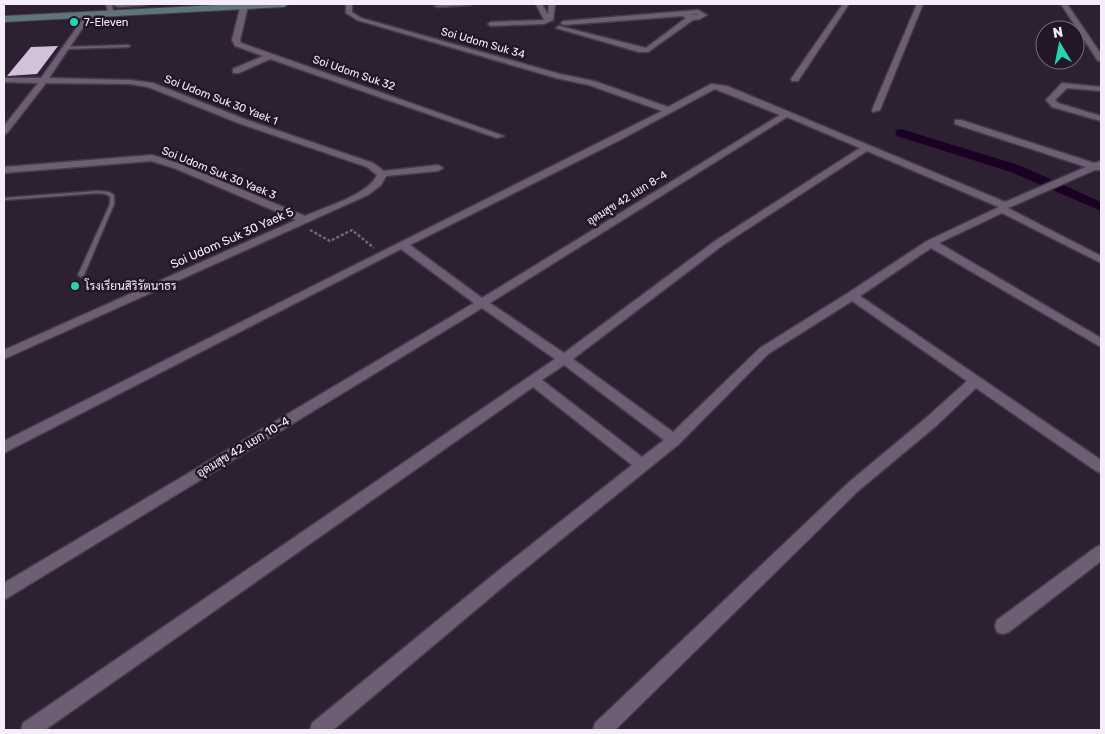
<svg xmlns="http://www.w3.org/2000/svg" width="1105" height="734" viewBox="0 0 1105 734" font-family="Rubik,Sarabun,sans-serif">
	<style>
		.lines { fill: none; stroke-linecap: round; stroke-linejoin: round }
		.canal { fill: #1b0025; fill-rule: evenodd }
		.building { fill: #d2c1d9 }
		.service-casing { stroke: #463b4b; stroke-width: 3 }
		.minor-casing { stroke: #463b4b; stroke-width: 3 }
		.secondary-casing { stroke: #463b4b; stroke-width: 2 }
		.path { stroke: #716676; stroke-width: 2.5; stroke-dasharray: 3 2; stroke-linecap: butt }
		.service { fill: #6d5e74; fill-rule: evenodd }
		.minor { fill: #6d5e74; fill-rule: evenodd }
		.secondary { fill: #60747b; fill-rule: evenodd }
		.poi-dot { fill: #26d5ae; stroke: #231628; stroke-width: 2 }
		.labels { text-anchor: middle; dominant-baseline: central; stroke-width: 5; stroke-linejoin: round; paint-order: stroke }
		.far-poi-label { font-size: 11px; fill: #f6edfa; stroke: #231628; text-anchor: start }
		.far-street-label { font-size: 11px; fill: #f6edfa; stroke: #231628 }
		.street-label { font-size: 12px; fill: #f6edfa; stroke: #231628 }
		.poi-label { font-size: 12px; fill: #f6edfa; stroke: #231628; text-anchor: start }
	</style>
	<rect width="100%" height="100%" fill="#2d2032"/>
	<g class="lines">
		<path class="canal" d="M901 129 1021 166 1101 202V211L1011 172 897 136 895 133 897 130Z"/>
	</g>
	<path class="building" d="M58 46 37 74 7 76 31 47Z"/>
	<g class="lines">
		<defs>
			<path id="service" d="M111 4 119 5 149 4 147 5 119 7Z
				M450 4H473L471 5 437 7 435 6Z
				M128 45 130 46 129 47 66 49 64 48 66 47Z
				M98 191 109 192 114 195V204L84 275 81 277 78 275 110 204V197L106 194 98 193 4 200V198Z"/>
			<path id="minor" d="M106 4H112L113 14H109Z
				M241 4H247L248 6 240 40 241 43 504 136 497 138 270 59 239 73H233V69L263 56 235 46 232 40Z
				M346 4H352V12L361 18 560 74 594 81 668 107 711 84 727 86 1005 202 1086 167 955 124V120H961L1094 163 1101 161V170H1095L1008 208 1101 256V263L1002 213 939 243 1101 338V347L931 248 860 296 1101 460V473L1096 471 976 388 936 426 858 491 615 730H593L595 723 848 483 926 418 967 381 852 301 768 354 679 444 510 581 333 730H310L312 723 498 571 632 465 533 387 45 730H21L23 723 555 359 482 308 4 600V583L474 303 401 249 4 453V441L662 111 589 85 556 78 357 20 346 13ZM715 89 780 115 482 298 410 245 618 141ZM787 117 860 148 715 241 564 353 490 303ZM867 151 999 207 927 241 848 293 760 348 673 432 573 359 723 245ZM564 365 664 440 642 457 542 380Z
				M536 4H542L548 15 549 4H555L553 20 544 24 491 26 488 24 491 22 544 20Z
				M843 4H849L798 81H792L791 79Z
				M917 4H923L880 110 873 112 872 110Z
				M1061 4H1067L1101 54V61H1098Z
				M698 10 707 15 700 19 693 20 648 52H639L556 28 559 26 646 48 686 18 683 16 564 25 561 23 564 21ZM697 14 699 15H689Z
				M89 12 92 14 49 78 130 80 153 83 247 120 373 163 384 171 438 165 443 168 438 171 386 176 381 185 368 195 4 359V350L296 220 174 168 151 161 4 173V167L152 155 180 164 305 216C325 207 368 195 377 175L367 167 241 124 148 87 130 84 46 83 7 133 4 134V126L38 83 4 82V78H41L87 13Z
				M1062 83 1101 87V91L1067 88 1055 100 1058 103 1101 116V121L1052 107 1046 100Z
				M1101 545V561L1009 632 1003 634 997 632 995 626 997 620 1096 547Z"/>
			<path id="secondary" d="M237 4H289L284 7 4 22V16Z"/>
		</defs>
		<use href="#service" class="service-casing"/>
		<use href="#minor" class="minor-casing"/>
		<use href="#secondary" class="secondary-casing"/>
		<path class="path" d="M310 230 330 241 352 230 374 248"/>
		<use href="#service" class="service"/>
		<use href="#minor" class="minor"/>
		<use href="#secondary" class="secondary"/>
	</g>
	<g class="poi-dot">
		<circle cx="74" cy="22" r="5"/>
		<circle cx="75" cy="286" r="5"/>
	</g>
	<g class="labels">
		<g class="far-poi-label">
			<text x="84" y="22">7-Eleven</text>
		</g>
		<g class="far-street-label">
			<text transform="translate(483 43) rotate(16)">Soi Udom Suk 34</text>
			<text transform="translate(354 73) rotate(19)">Soi Udom Suk 32</text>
			<text transform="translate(221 100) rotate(21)">Soi Udom Suk 30 Yaek 1</text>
			<text transform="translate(219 173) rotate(22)">Soi Udom Suk 30 Yaek 3</text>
			<text transform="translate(627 198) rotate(-32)">อุดมสุข 42 แยก 8-4</text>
		</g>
		<g class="street-label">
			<text transform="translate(232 238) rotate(-24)">Soi Udom Suk 30 Yaek 5</text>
			<text transform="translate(243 447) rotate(-31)">อุดมสุข 42 แยก 10-4</text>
		</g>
		<g class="poi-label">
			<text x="85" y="286">โรงเรียนสิริรัตนาธร</text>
		</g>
	</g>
	<rect width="1105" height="734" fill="none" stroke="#f6edfa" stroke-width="10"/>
	<g transform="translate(1060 45) rotate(350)"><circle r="24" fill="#231628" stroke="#776c7c"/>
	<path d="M0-4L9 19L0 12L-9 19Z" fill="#26d5ae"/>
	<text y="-8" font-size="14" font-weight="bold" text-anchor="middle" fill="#f6edfa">N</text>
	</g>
</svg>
